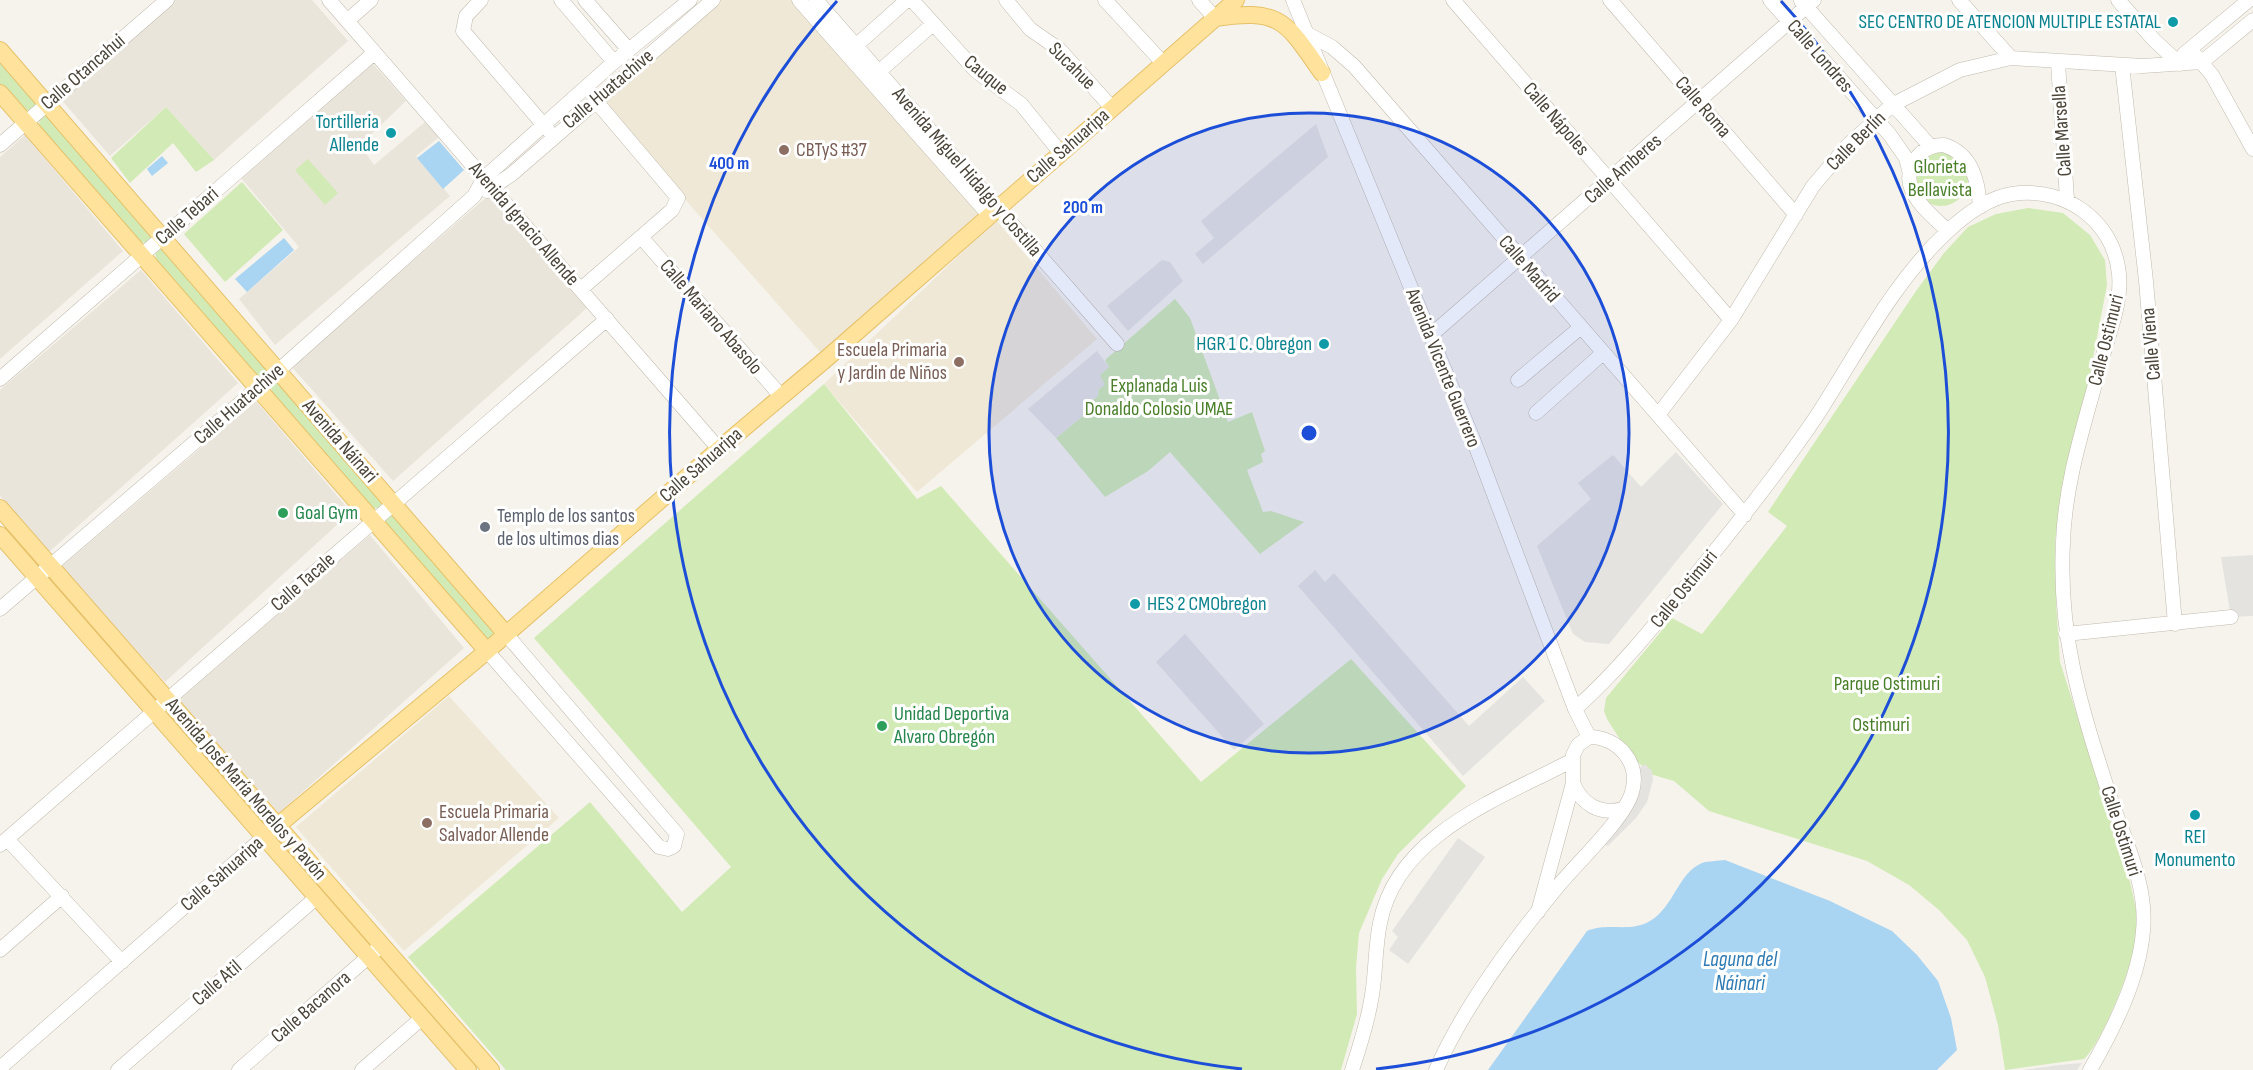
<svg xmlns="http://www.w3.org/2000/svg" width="2253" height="1070" viewBox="0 0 2253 1070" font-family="'Sofia Sans Condensed',sans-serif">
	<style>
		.residential { fill: #eae5da }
		.education { fill: #efe8d6 }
		.green { fill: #d2eab5 }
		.parking { fill: #e5e3e0 }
		.water { fill: #a9d4f2 }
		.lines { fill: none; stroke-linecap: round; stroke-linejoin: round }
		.minor-casing { stroke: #c2bbae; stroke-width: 15 }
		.major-casing { stroke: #e6c16a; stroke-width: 18 }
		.minor { stroke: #fff; stroke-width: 14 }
		.major { stroke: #ffe39c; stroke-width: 16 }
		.ring { fill: none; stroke: #1d4ed8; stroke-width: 3 }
		.culture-dot { fill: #0f9aa8; stroke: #fff; stroke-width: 2 }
		.education-dot { fill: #8d6e63; stroke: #fff; stroke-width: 2 }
		.leisure-dot { fill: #2e9e5b; stroke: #fff; stroke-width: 2 }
		.worship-dot { fill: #6b7280; stroke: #fff; stroke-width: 2 }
		.labels { text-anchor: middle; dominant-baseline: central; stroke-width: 6; stroke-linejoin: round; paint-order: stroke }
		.culture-label { font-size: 20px; fill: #0d838f; stroke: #fff; text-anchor: end }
		.street-label { font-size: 20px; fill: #4b4439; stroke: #fff }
		.education-label { font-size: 20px; fill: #785e54; stroke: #fff; text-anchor: start }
		.park-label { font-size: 20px; fill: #4a7f2a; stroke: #fff }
		.leisure-label { font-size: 20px; fill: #27864d; stroke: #fff; text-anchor: start }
		.worship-label { font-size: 20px; fill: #5b616d; stroke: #fff; text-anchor: start }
		.water-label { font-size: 21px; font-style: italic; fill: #2e7ab2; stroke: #fff }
		.centre { fill: #1d4ed8; stroke: #fff; stroke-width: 3 }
		.ring-label { font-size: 18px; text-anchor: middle; font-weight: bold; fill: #1d4ed8; stroke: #fff; stroke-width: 6; stroke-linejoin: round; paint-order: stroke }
	</style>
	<rect width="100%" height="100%" fill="#f6f3ec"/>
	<path class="residential" d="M172 0H312L348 41 214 160 166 107 110 156 60 98Z
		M373 64 406 101 360 145 374 165 425 122 439 137 416 156 450 196 275 345 239 299 299 247 241 178Z
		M25 135 123 251 0 359V157Z
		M489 195 587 308 393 481 291 366Z
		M141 270 238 383 49 552 0 496V390Z
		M256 401 351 512 165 682 61 567Z
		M370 535 464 648 279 813 178 699Z"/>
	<path class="education" d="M720 0H797L996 208 826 359 600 103Z
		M996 220 1097 339 917 492 824 384Z
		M449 696 559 818 404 951 296 827Z"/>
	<path class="green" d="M0 57 37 102V107L32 111 24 110 0 86Z
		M166 107 214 160 196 172 173 143 130 183 111 158Z
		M46 114 149 227 152 239 147 243 139 242 40 130 39 120Z
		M1914 179a27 27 0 1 1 54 0a27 27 0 1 1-54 0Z
		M308 159 338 193 325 205 295 170Z
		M242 182 283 230 225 282 184 234Z
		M2028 208 2063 213 2090 235 2105 260 2107 285 2084 405 2063 483 2055 541 2056 601 2060 662 2128 874C2132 892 2139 913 2137 933 2135 961 2104 1039 2084 1059L2005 1070 1998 1025 1985 977 1967 940 1939 910 1909 885 1867 861 1709 811 1674 781 1650 774 1628 752 1607 719 1604 711 1606 698 1672 618 1702 634 1787 526 1768 512 1916 291 1944 253 1968 227 1996 214Z
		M162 247 269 372 264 376 255 375 157 263 155 253Z
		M1175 299 1190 318 1228 422 1252 412 1265 451 1261 454 1263 462 1247 470 1263 512 1271 511 1304 522 1260 554 1170 452 1148 471 1105 497 1056 438 1084 415 1086 405 1098 396 1100 375 1109 367 1105 360Z
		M278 380 384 505 379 508H371L272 396 271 386Z
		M824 384 917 499 941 486 1201 782 1351 659 1466 786 1398 854 1382 879 1359 933 1356 968 1357 1014 1341 1070H506L408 957 590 802 682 912 731 867 534 638Z
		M392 513 499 638 486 640 386 524 385 518Z"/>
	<path class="parking" d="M1316 124 1328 157 1203 264 1195 254 1214 238 1201 221Z
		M1162 260 1170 262 1183 281 1128 331 1107 306Z
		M1097 351 1109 367 1100 375 1105 385 1098 390V396L1086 405 1084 415 1056 438 1028 409Z
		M1676 452 1723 504 1609 644 1585 642 1573 634 1537 546 1591 499 1578 483 1613 455 1641 487Z
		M2253 555V616L2231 617 2221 557Z
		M1315 570 1325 582 1334 573 1469 726 1523 677 1545 701 1463 776 1298 586Z
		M1185 634 1264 724 1234 750 1156 662Z
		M1645 764 1652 771 1653 780 1647 802 1636 818 1608 846 1600 843 1634 803 1642 782 1639 768Z
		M1458 838 1485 857 1408 964 1389 950 1398 937 1392 931Z
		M2082 1063 2077 1070H2022L2059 1065Z"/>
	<path class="water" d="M439 141 464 170 443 189 417 158Z
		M162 156 168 163 152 176 147 169Z
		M284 238 294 250 247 292 235 279Z
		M1725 860 1830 901 1892 931 1917 955 1938 981 1951 1018 1957 1050 1937 1070H1488L1587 931C1607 922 1631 933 1650 921 1674 907 1678 873 1702 863 1708 861 1718 861 1725 860Z"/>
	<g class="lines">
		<defs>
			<path id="minor" d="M329 0 719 449
				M481 0 466 16 463 31 548 130
				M561 0 614 62
				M585 0 629 50
				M799 0 989 215
				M816 0 1117 344
				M912 0 976 71 1021 104 1060 152
				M1006 0 1030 29 1060 50 1112 108
				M1105 0 1163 63
				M1199 0 1215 18
				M1293 0 1473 439 1575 709 1589 737
				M1453 0 1731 320
				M1610 0 1796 215
				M1770 0 1890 135 1906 158 1909 170
				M1959 0 2011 58
				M2118 0 2155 41 2180 64
				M1801 1 1931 147
				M347 21 371 0
				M1306 33 1332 47 1354 66 1745 515
				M2191 50 2212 75 2253 149
				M850 51 907 0
				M2184 54 2249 0
				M2058 63 2067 199
				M2122 65 2146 281 2175 624
				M873 77 933 24
				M0 145 167 0
				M487 191 512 174 713 0
				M1948 231C1927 211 1893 186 1918 156 1925 148 1934 145 1944 145 1972 154 1978 180 1980 207
				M641 237 781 396
				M581 289 672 210 678 198 595 100
				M1430 336 1814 0
				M0 379 374 53
				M1518 380 1581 327
				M1536 413 1603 353
				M1658 415 1731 320 1813 186 1847 146 1892 105 1960 70 2011 58 2143 66 2202 62 2253 20
				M0 609 279 370 474 196 484 178 614 62 690 0
				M2066 634 2231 617
				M487 651 659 847 668 849 674 846 677 834 506 634
				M1575 709C1621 668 1658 621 1697 573 1739 522 1781 469 1818 414 1858 352 1893 282 1948 231 1965 215 1988 198 2012 194 2064 186 2114 220 2119 274 2122 303 2108 335 2101 363 2085 422 2065 481 2063 542 2058 636 2081 707 2109 794 2123 836 2148 885 2143 931 2139 979 2114 1028 2090 1070
				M1573 783C1582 805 1600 815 1623 809
				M7 839 122 962
				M0 845 607 319
				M0 950 62 896
				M0 1068 264 837
				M118 1070 317 897
				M239 1070 375 951
				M362 1070 422 1018
				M1352 1070C1360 1046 1368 1021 1372 995 1376 971 1375 947 1380 923 1397 834 1499 799 1571 761
				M1436 1070C1463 1008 1516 937 1559 885 1578 862 1625 818 1632 792 1641 762 1617 737 1589 737L1578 745 1573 755V783L1538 912"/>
			<path id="major" d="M1215 18C1282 8 1286 22 1322 73
				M0 50 506 634
				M0 93 487 651
				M0 508 491 1070
				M0 535 468 1070
				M264 837 487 651 719 449 826 359 1236 0"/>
		</defs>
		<use href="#minor" class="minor-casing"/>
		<use href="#major" class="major-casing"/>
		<use href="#minor" class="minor"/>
		<use href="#major" class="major"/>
	</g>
	<circle cx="1309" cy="433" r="320" fill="#1d4ed8" fill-opacity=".12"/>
	<g class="ring">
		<circle cx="1309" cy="433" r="320"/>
		<path d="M1242 1069A640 640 0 0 1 837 1M1781 1A640 640 0 0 1 1376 1069"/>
	</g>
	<g class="culture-dot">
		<circle cx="2173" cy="22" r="6"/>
		<circle cx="391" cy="133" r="6"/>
		<circle cx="1324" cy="344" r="6"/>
		<circle cx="1135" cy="604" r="6"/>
		<circle cx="2195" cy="815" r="6"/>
	</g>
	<g class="education-dot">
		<circle cx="784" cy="150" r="6"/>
		<circle cx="959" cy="362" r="6"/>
		<circle cx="427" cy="823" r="6"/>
	</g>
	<g class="leisure-dot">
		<circle cx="283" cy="513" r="6"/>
		<circle cx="882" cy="726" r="6"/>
	</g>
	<circle class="worship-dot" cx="485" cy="527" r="6"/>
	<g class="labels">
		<g class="culture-label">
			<text x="2161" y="22">SEC CENTRO DE ATENCION MULTIPLE ESTATAL</text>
			<text x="379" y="122">Tortilleria<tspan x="379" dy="23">Allende</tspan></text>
			<text x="1312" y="344">HGR 1 C. Obregon</text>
			<text x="1147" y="604" text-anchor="start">HES 2 CMObregon</text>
			<text x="2195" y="837" text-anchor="middle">REI<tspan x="2195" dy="23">Monumento</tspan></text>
		</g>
		<g class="street-label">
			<text transform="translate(1820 56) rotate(49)">Calle Londres</text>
			<text transform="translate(1072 66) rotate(45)">Sucahue</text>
			<text transform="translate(83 72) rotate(-41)">Calle Otancahui</text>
			<text transform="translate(986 75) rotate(39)">Cauque</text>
			<text transform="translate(608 89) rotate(-40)">Calle Huatachive</text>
			<text transform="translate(1703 107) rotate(49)">Calle Roma</text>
			<text transform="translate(1556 119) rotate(49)">Calle Nápoles</text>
			<text transform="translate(2062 131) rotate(-94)">Calle Marsella</text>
			<text transform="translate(1856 141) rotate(-45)">Calle Berlín</text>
			<text transform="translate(1068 146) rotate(-41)">Calle Sahuaripa</text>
			<text transform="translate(1623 169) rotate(-41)">Calle Amberes</text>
			<text transform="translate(967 172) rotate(49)">Avenida Miguel Hidalgo y Costilla</text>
			<text transform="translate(187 216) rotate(-41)">Calle Tebari</text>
			<text transform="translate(524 224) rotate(49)">Avenida Ignacio Allende</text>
			<text transform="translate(1529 269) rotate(49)">Calle Madrid</text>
			<text transform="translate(711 317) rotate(49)">Calle Mariano Abasolo</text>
			<text transform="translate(2106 340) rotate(-76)">Calle Ostimuri</text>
			<text transform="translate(2151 344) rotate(-95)">Calle Viena</text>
			<text transform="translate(1443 368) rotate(68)">Avenida Vicente Guerrero</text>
			<text transform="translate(239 404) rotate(-41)">Calle Huatachive</text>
			<text transform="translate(340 441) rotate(49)">Avenida Náinari</text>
			<text transform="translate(701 465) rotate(-41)">Calle Sahuaripa</text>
			<text transform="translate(303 582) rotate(-41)">Calle Tacale</text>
			<text transform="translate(1684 589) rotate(-51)">Calle Ostimuri</text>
			<text transform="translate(246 789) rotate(49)">Avenida José María Morelos y Pavón</text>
			<text transform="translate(2121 831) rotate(72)">Calle Ostimuri</text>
			<text transform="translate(222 874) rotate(-41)">Calle Sahuaripa</text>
			<text transform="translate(217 983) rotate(-41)">Calle Atil</text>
			<text transform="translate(311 1007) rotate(-41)">Calle Bacanora</text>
		</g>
		<g class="education-label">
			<text x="796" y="150">CBTyS #37</text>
			<text x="947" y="350" text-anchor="end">Escuela Primaria<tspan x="947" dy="23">y Jardin de Niños</tspan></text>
			<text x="439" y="812">Escuela Primaria<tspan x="439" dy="23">Salvador Allende</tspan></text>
		</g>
		<g class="park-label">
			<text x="1940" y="167">Glorieta<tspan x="1940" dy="23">Bellavista</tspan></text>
			<text x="1159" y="386">Explanada Luis<tspan x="1159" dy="23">Donaldo Colosio UMAE</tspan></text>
			<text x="1887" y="684">Parque Ostimuri</text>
			<text x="1881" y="725">Ostimuri</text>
		</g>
		<g class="leisure-label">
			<text x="295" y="513">Goal Gym</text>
			<text x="894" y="714">Unidad Deportiva<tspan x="894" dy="23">Alvaro Obregón</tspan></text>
		</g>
		<g class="worship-label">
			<text x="497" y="516">Templo de los santos<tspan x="497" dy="23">de los ultimos dias</tspan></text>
		</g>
		<g class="water-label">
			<text x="1740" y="959">Laguna del<tspan x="1740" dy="24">Náinari</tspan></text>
		</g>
	</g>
	<circle cx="1309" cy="433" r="9" class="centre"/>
	<g class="ring-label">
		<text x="729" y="169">400 m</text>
		<text x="1083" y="213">200 m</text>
	</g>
</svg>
